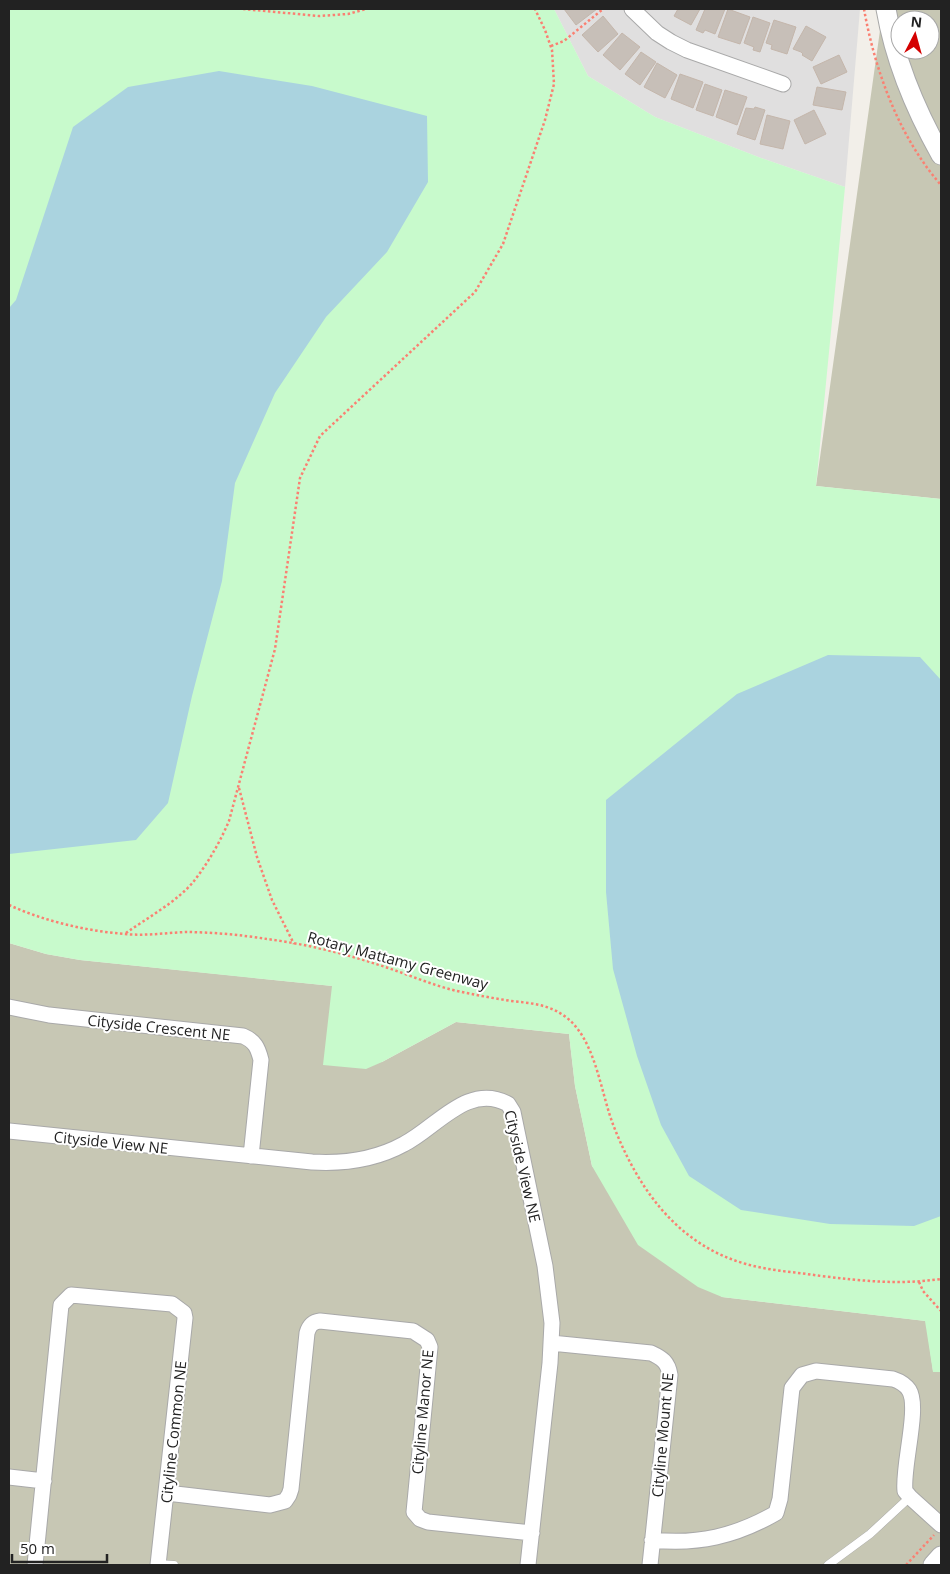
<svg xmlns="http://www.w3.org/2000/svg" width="950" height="1574" viewBox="0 0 950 1574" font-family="'Open Sans',sans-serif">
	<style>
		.residential { fill: #e0dfdf }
		.construction { fill: #c7c7b4; fill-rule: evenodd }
		.park { fill: #c8facc }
		.water { fill: #aad3df }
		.building { fill: #c7bfb8; stroke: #c4b6ab }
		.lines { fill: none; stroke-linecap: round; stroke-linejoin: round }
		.service-casing { stroke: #a9a9a9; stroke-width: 9 }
		.minor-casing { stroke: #a9a9a9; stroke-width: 17 }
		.tertiary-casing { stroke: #a9a9a9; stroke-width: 21 }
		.path { stroke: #fa8072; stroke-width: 2.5; stroke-dasharray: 2.5 2.5; stroke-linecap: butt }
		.service { stroke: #fff; stroke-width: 8 }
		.minor { stroke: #fff; stroke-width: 15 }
		.tertiary { stroke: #fff; stroke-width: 19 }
		.labels { text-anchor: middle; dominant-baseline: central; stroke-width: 4; stroke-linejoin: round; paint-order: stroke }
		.street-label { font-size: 15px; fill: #222; stroke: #fff }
	</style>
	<rect width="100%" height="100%" fill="#f2efe9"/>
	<path class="residential" d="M554 9H860L845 187 761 158 655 117 588 76Z"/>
	<path class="construction" d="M883 9H941V499L816 486ZM900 20H930V50H900Z
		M9 943 46 954 80 960 333 986 324 1065 382 1062 456 1022 569 1034 575 1086 592 1166 722 1297 926 1321 933 1371 941 1372V1565H9Z"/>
	<path class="park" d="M9 9H554L588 76 655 117 761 158 845 187 816 486 941 499V1372H933L925 1321 722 1297 698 1287 638 1245 592 1166 575 1086 569 1034 456 1022 382 1062 366 1069 323 1065 332 986 80 960 46 954 9 943Z"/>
	<path class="water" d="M219 71 312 86 427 116 428 182 387 252 326 317 275 393 235 483 222 581 192 696 168 803 136 840 9 854V308L16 300 73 127 128 87Z
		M828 655 920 657 941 680V1216L914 1226 830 1224 741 1210 689 1176 661 1125 637 1056 613 969 606 892V800L737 694Z"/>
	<path class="building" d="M564 9H597L576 25Z
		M678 9H700L691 25 674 16Z
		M705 9H725L715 34 705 30 703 33 696 30Z
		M728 9 750 17 740 44 718 37Z
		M603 16 618 34 598 52 582 35Z
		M753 17 770 23 760 52 753 50 754 47 744 43Z
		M774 20 796 27 787 54 771 49 772 45 766 43Z
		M806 26 826 37 812 61 802 55 803 54 801 52 793 49Z
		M622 33 640 47 620 70 603 55Z
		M641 52 656 62 640 85 625 74Z
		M839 55 847 72 821 84 813 67Z
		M657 63 677 75 665 98 644 87Z
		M680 74 703 82 693 108 671 99Z
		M705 84 722 90 713 116 696 110Z
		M817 87 846 92 842 110 813 105Z
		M725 90 747 97 737 125 716 117Z
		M755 107 765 110 755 140 737 134 746 108 754 109Z
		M814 110 826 134 805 144 794 120Z
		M767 115 790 121 783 149 760 144Z"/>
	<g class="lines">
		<defs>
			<path id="service" d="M158 1564 174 1565
				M828 1565 870 1534 910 1497"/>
			<path id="minor" d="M632 9 657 33 671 42 687 50 783 84
				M9 1007 49 1015 243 1036C255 1041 258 1048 261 1060L251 1156
				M9 1131 312 1162C345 1164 375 1160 404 1144 436 1128 468 1082 508 1104L513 1112 545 1266 552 1323 550 1363 528 1565
				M551 1343 651 1353C662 1358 668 1362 670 1375L650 1565
				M9 1477 44 1481
				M167 1493 270 1505 285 1501 289 1495 291 1489 307 1333C309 1326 312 1322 320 1321L413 1331 427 1340 430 1347 414 1512 420 1519 428 1522 532 1533
				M652 1540C698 1545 736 1536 776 1513L780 1499 792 1388 802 1375 816 1371 893 1379C899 1381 905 1384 909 1390 920 1407 902 1467 905 1491L910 1497 941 1525
				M35 1565 61 1305 71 1295 172 1304 184 1313 185 1318 158 1565"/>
			<path id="tertiary" d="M886 9C895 61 915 109 941 155
				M933 1565 941 1556"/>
		</defs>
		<use href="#service" class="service-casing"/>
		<use href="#minor" class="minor-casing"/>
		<use href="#tertiary" class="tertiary-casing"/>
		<path class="path" d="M243 9 319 16 348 14 366 9
			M864 9C875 71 899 137 941 185
			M551 46 564 41 603 9
			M239 788 257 857 272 900 294 944
			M9 905C44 921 86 931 125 934 145 936 165 933 185 932 211 932 242 935 267 939 305 944 343 953 379 965 405 973 431 985 457 991 475 995 493 998 511 1001 529 1003 547 1004 563 1015 596 1037 600 1092 614 1127 639 1190 678 1245 746 1264 770 1271 796 1272 821 1276 864 1281 898 1285 941 1279
			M126 933C147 918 178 901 194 881 208 863 220 842 229 821L275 649 300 478 320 436 475 292 503 244 545 120 554 84 552 50 545 30 535 9
			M919 1282 923 1291 941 1311
			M906 1565 934 1535"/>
		<use href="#service" class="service"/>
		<use href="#minor" class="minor"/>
		<use href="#tertiary" class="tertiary"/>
	</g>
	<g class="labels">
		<g class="street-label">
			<text transform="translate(398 960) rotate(15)">Rotary Mattamy Greenway</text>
			<text transform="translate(159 1027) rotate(6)">Cityside Crescent NE</text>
			<text transform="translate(111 1142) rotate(6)">Cityside View NE</text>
			<text transform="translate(523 1166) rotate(77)">Cityside View NE</text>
			<text transform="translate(422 1412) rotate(-85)">Cityline Manor NE</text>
			<text transform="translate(173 1432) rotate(-84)">Cityline Common NE</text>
			<text transform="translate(662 1435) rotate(-85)">Cityline Mount NE</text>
		</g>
	</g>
	<rect width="950" height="1574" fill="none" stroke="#222222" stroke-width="20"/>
	<g transform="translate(915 35) rotate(6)"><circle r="24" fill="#ffffff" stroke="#a7a7a7"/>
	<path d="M0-4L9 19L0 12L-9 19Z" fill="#d40000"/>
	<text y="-8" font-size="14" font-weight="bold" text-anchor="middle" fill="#222222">N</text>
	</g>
	<path d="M12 1554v8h95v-8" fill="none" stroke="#222222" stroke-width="2.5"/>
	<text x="20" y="1554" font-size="15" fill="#222222" stroke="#ffffff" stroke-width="4" paint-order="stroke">50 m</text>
</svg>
